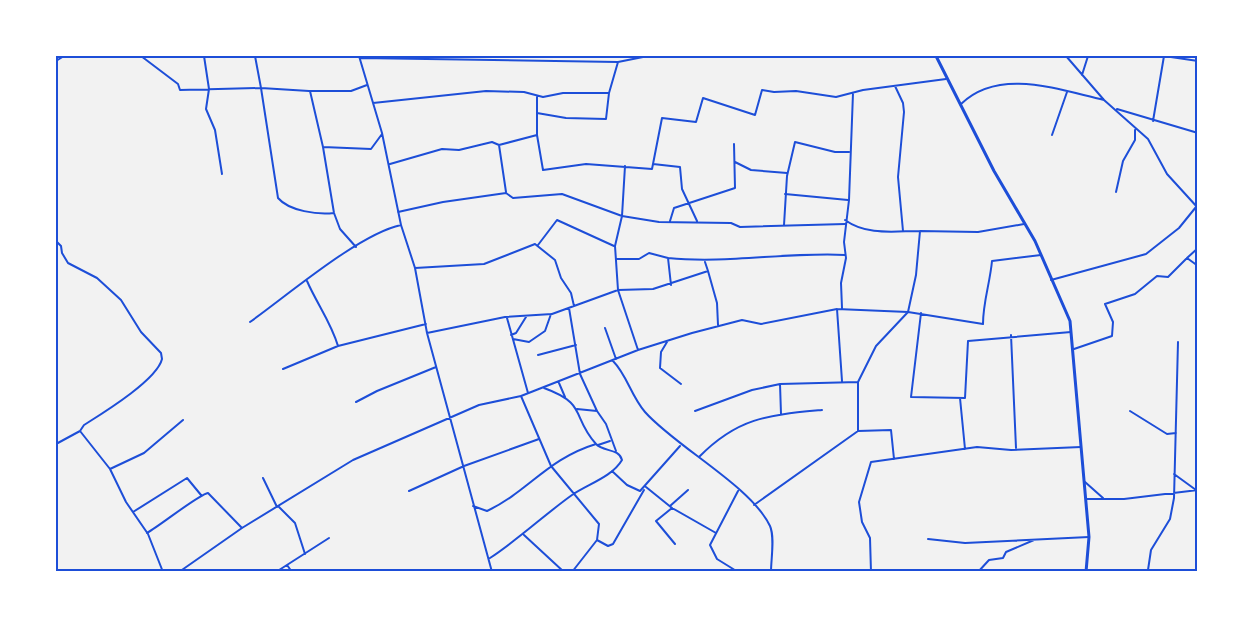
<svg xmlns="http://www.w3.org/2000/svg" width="1253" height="627" viewBox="0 0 1253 627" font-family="Roboto,sans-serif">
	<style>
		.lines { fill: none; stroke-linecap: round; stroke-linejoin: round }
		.minor { stroke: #1d4ed8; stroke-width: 2 }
		.tertiary { stroke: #1d4ed8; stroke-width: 3 }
		.neatline { fill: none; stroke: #1d4ed8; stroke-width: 2 }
	</style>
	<rect width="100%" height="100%" fill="#f2f2f2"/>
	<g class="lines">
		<path class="minor" d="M141 56 178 84 180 90 261 88 278 198C289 211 318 215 334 213
			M204 56 209 89 206 109 215 130 222 174
			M255 56 261 88 309 91
			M359 56 382 133 401 225 415 268 427 333 492 572
			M1066 56 1104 100 1148 139 1167 174 1198 208
			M360 58 618 62 643 57 698 56
			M56 61 64 56
			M1082 75 1088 56
			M895 86 903 103 904 112 898 177 903 231
			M609 93 618 62
			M537 97V135L543 170 586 164 652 169 653 164 680 167 682 189 697 221
			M373 103 486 91 524 92 543 97 563 93H609L606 119 566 118 537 113
			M961 104C999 67 1059 90 1104 100
			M1117 109 1198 133
			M1153 121 1164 56 1198 61
			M1052 135 1067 92
			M499 145 506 192
			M323 147 310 91H351L367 85
			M735 162 751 170 787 173
			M390 164 442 149 459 150 492 142 499 145 537 135
			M653 164 662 118 696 122 703 98 755 115 762 90 774 92 796 91 836 97 863 90 946 79
			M625 166 622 216 615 246 618 290 638 350
			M1116 192 1123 161 1135 140V130
			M785 194 848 200
			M398 212 443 202 506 193 513 198 562 194 622 216 659 222 731 223 740 227 845 224
			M845 220C867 236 895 231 920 231
			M670 221 674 208 735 188 734 144
			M784 225 787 176 795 142 835 152H849
			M56 241 61 246 62 253 68 263 97 278 121 300 141 332 161 353 162 359C157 380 103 413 84 425L80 431 56 444
			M538 245 557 220 614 246
			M356 247 340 229 334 213 323 147 371 149 382 134
			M1198 248 1187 258 1198 266
			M616 259H639L649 253 668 258
			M415 268 484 264 535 244 555 260 561 278 571 293 574 306
			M708 271 717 303 718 325
			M1051 280 1146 254 1179 228 1196 207
			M307 281C317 304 331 322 338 346
			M671 285 668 258C727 264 785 252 845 255
			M569 308 580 374 597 411 577 409
			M842 308 841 283 846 258 844 242 849 200 853 93
			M837 309 842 381
			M921 313 911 397 965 398 968 341 1071 332
			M507 318 528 393
			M250 322C288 295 359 234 401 225
			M605 328 616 359
			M427 333 505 317 552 314 618 290 653 289 708 271 705 262
			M511 335 516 333 526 317
			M1011 335 1016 448
			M513 339 529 342 545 331 551 314
			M667 342 661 352 660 368 681 384
			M1074 349 1112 336 1113 322 1105 304 1135 294 1157 276 1168 277 1187 258
			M538 355 576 345
			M613 361C627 375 631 396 645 412 676 447 751 486 770 526 775 537 771 559 771 572
			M283 369 338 346 426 324
			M858 382 876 346 908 312 916 275 920 231 978 232 1024 224
			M559 383 565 397
			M521 396 551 466 599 524 597 540 572 572
			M960 398 965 449
			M356 402 377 391 436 367
			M597 411 606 424 616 451
			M695 411 752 390 780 384
			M1130 411 1167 434 1176 433
			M80 431 110 469 126 502 148 534 163 572
			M858 431 891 430 894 459
			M598 445 610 441
			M699 457C738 417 769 415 822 410
			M110 469 144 453 183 420
			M612 471 627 485 640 491 680 446
			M1174 474 1196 490
			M263 478 277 507
			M1085 482 1103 498
			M646 487 672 508 716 533
			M409 491 464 466 539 439
			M738 491 710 545 717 559 738 572
			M1086 499H1124L1198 490
			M754 505 858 431V382L780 384 781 414
			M278 506 295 523 305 554
			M473 506 487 511C529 491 547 459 596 444
			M670 506 688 490
			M672 508 656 521 675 544
			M133 512 187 478 201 495
			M147 533C161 525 198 495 208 493L242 528
			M524 535 564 572
			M928 539 965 543 1089 537
			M597 540 608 546 613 544 644 490
			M490 558C519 539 544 515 572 495 588 484 612 477 622 460 619 448 603 452 596 444 571 416 588 404 544 388
			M287 565 292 572
			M179 572 242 528 353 460 479 405 521 396 638 350 692 333 742 320 761 324 837 309 908 312 983 324C983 302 990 283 992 261L1041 255
			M276 572 329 538
			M824 572H829
			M871 572 870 538 862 522 859 502 871 462 977 447 1011 450 1081 447
			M978 572 989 560 1003 558 1006 552 1034 540
			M1142 572 1148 570 1151 550 1170 519 1174 498 1178 342"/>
		<path class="tertiary" d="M936 56 994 171 1035 241 1070 321 1089 537 1086 572"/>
	</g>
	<rect width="1253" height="627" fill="none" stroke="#ffffff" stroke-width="114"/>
	<rect x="57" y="57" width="1139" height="513" class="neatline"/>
</svg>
